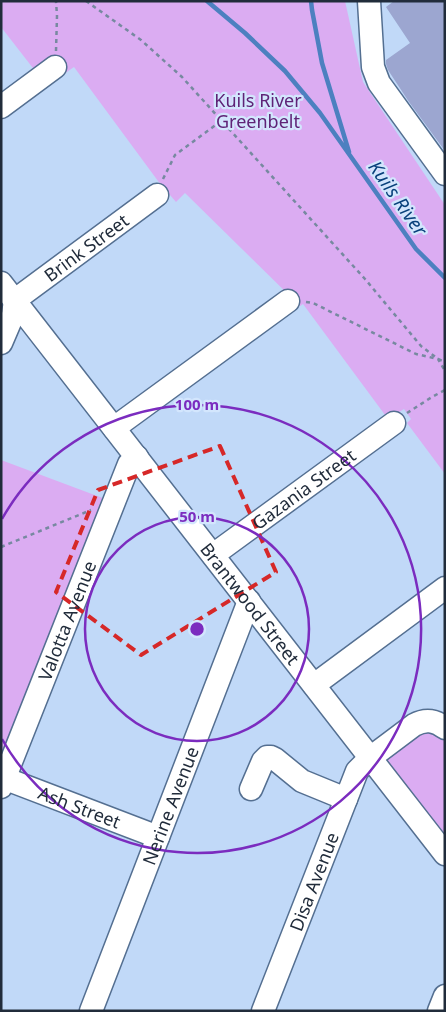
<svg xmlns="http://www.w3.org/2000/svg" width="446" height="1012" viewBox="0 0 446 1012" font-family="'Noto Sans',sans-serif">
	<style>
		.green { fill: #dbacf2 }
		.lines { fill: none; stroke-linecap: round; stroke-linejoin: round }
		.stream { stroke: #4d80c0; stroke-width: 4.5 }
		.building { fill: #9ca6d0 }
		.minor-casing { stroke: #546f91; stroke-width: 25 }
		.path { stroke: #7789a0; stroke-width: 2.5; stroke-dasharray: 4 4; stroke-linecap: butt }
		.minor { stroke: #fff; stroke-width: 22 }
		.marked { fill: none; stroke: #d62828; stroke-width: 4; stroke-dasharray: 10 6; stroke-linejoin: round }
		.ring { fill: none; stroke: #7b2cbf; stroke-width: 2.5 }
		.labels { text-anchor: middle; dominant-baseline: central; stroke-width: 4.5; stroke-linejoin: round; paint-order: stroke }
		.park-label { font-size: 18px; fill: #5f2377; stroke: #d3e6fd }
		.street-label { font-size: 18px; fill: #212c3b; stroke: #d3e6fd }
		.water-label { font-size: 19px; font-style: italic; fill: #08407b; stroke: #d3e6fd }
		.centre { fill: #7b2cbf; stroke: #d3e6fd; stroke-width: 2.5 }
		.ring-label { font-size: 15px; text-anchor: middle; font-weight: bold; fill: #7b2cbf; stroke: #d3e6fd; stroke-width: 4.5; stroke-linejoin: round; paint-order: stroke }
	</style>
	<rect width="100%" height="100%" fill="#c1d9f8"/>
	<path class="green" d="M1 1H345L363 82 445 205V474L407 423 411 419 404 409 388 419 303 304 300 306 185 193 176 202 158 181 74 67 64 74 53 59 36 72 1 27Z
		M1 460 108 500 1 759Z
		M418 731 439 732 445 740V842L383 758Z"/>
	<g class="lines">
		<path class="stream" d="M207 1 245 33 285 71 320 113 416 249 445 278
			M311 1 312 10 322 63 349 152"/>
	</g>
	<path class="building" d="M394 1H445V151L409 102 388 70 386 64V60L410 43 386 7Z"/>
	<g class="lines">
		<defs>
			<g id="minor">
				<path d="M369 1 373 67 379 83 445 174"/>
				<path d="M1 107 55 67"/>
				<path id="s1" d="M1 283 445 854"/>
				<path id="s2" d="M1 343 13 315 15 300 157 195"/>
				<path d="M114 428 288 301"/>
				<path id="s3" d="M213 555 394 423"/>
				<path d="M314 685 445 588"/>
				<path id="s4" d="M1 777 158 837"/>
				<path id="s5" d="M1 787 129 464 137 457"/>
				<path d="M251 789 263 761 267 757H271L275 759 302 781 346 799"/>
				<path id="s6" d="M91 1011 249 601"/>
				<path id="s7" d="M263 1011 357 771 370 758 414 725C425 719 435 720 445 728"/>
				<path d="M439 1011 445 996"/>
			</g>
		</defs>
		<use href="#minor" class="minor-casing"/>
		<path class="path" d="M86 1 141 40 182 77 365 279 421 346 438 359 445 362
			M56 51 57 16 56 1
			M163 179 175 155 221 121
			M306 302 313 303 416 354 438 359 445 371
			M407 413 432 397 445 390
			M1 547 91 510"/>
		<use href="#minor" class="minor"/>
	</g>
	<path class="marked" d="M220 446 276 572 141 655 56 592 98 490Z"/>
	<g class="ring">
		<circle cx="197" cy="629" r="112"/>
		<path d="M2 519A224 224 0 1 1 2 739"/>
	</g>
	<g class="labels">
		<g class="park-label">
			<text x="258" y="100">Kuils River<tspan x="258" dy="21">Greenbelt</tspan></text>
		</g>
		<g class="street-label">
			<text stroke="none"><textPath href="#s2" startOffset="134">Brink Street</textPath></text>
			<text stroke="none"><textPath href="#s3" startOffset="112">Gazania Street</textPath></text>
			<text stroke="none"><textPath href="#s1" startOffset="406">Brantwood Street</textPath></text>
			<text stroke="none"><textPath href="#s5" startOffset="179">Valotta Avenue</textPath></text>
			<text stroke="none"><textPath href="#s6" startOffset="220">Nerine Avenue</textPath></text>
			<text stroke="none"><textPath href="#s4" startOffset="84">Ash Street</textPath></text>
			<text stroke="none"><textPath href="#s7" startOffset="139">Disa Avenue</textPath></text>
		</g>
		<g class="water-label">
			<text transform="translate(398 198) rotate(55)">Kuils River</text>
		</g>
	</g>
	<circle cx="197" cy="629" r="8" class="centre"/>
	<g class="ring-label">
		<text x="197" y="410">100 m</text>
		<text x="197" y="522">50 m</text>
	</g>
	<rect width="446" height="1012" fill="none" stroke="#212c3b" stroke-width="5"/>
</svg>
